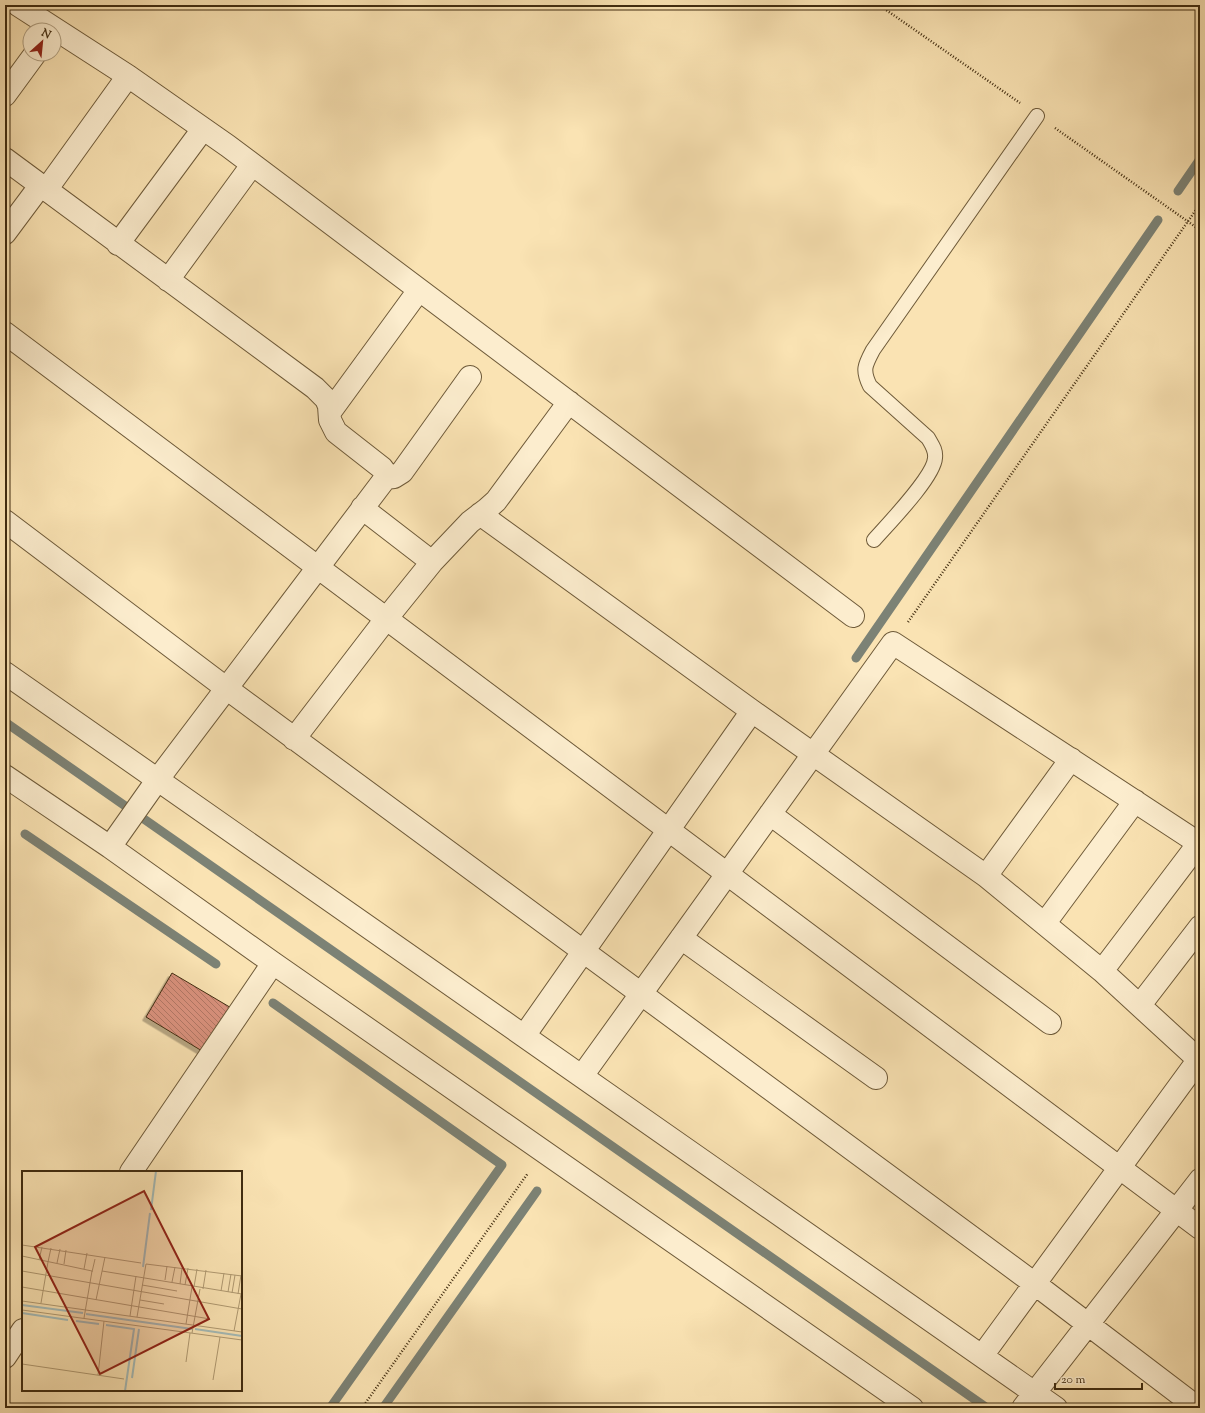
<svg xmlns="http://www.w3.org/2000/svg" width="1205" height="1413" viewBox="0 0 1205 1413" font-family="'Sorts Mill Goudy',serif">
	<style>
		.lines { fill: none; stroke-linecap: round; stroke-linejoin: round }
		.stream { stroke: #7c8275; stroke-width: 9 }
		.building { fill: url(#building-back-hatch); stroke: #402c10; filter: url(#shadow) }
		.lane-casing { stroke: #6e5a39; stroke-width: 16 }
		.street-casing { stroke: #6e5a39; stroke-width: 24 }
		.path { stroke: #402c10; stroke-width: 2.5; stroke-dasharray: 1 2; stroke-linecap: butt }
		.lane { stroke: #fcedce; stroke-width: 14 }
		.street { stroke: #fcedce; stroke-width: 22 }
		.inset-river { fill: none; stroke: #a4bbb8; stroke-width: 2 }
		.inset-road { fill: none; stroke: #b09a72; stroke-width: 1 }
		.view { fill: #8f2418; fill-opacity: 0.15; stroke: #8f2418; stroke-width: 2 }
		.inset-edge { fill: none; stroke: #402c10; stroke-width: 2 }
	</style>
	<defs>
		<pattern id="building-back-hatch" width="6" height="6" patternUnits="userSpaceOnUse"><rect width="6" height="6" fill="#d9917d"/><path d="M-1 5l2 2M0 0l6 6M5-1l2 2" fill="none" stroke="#b17765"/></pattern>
		<filter id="shadow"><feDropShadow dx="-3.5" dy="3.5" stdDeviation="0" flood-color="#0004"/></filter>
	</defs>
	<rect width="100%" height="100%" fill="#fae3b3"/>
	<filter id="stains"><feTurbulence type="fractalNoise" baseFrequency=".005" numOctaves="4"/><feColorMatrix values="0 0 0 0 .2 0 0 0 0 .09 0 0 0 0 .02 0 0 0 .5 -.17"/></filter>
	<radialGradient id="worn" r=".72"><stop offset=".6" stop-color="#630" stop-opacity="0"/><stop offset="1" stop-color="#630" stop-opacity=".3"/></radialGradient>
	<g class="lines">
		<path class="stream" d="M1178 191 1200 159
			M856 658 1158 220
			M5 722 987 1408
			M25 834 216 964
			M273 1003 502 1165 330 1408
			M383 1408 537 1191"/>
	</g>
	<path class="building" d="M172 973 233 1009 207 1054 146 1017Z"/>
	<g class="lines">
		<defs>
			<path id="lane" d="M874 540C888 524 934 477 935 458 936 450 932 445 928 438L870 386C862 370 865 365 873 350L1037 116"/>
			<path id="street" d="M18 5 128 76 228 146 853 616
				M5 95 35 54
				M5 159 315 388 326 399 329 406 330 420 336 432 382 468 385 472 384 480 158 779 110 847
				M46 190 128 76
				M5 233 40 186
				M118 244 203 129
				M168 280 252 165
				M5 333 1200 1228
				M330 412 419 290
				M385 478 394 477 402 472 470 377
				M362 508 432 562
				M480 514 752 711 986 876 1102 971 1200 1061
				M5 521 226 688 1035 1284 1198 1408
				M5 673 1056 1408
				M294 739 386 619 432 562 470 522 487 509 496 501 569 402
				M5 776 110 847 273 963 912 1408
				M770 814 1050 1023
				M986 876 1071 759
				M1045 923 1135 801
				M681 938 876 1078
				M1102 971 1199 843
				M1140 1005 1200 927
				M524 1036 752 711
				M582 1076 893 643 1200 844
				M131 1172 273 963
				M982 1356 1199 1059
				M5 1357 23 1330
				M1023 1408 1200 1180"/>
		</defs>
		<use href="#lane" class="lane-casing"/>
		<use href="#street" class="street-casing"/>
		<path class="path" d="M879 5 1020 103
			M1055 128 1200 230
			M908 622 1200 204
			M362 1408 528 1173"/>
		<use href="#lane" class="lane"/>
		<use href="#street" class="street"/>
	</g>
	<g transform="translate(22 1171)">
		<rect width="220" height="220" fill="#fae3b3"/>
		<path class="inset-river" d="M129 39 134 0M121 96 128 42M0 134 61 142M0 142 46 149M64 143 170 158M54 150 77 153M84 154 112 158 103 220M173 158 220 165M110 207 117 158"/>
		<path class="inset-road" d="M0 74 119 92M0 85 70 100 62 147M17 89 20 76M26 91 29 77M35 92 38 78M42 93 44 79M62 98 65 82M0 100 220 138M80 100 220 123M70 101 73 88M143 109 145 95M150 111 153 96M158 113 160 97M120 114 155 120M163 114 166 97M0 116 188 148M172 116 175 98M181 118 184 99M199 120 202 102M206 121 209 103M210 122 213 104M216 123 219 104M74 129 83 86M118 129 142 133M0 130 220 161M19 132 26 91M0 139 220 169M108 145 114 105M115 146 124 93 220 105M164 153 170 116M212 160 219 123M170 162 178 118M164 191 168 162M0 193 102 208M76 204 82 150M191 209 198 166"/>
		<path class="view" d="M122 20 187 148 78 203 13 76Z"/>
		<rect width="220" height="220" class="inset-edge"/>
	</g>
	<rect width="1205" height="1413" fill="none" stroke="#fae3b3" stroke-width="20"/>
	<rect x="6" y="6" width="1193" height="1401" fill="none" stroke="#402c10" stroke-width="2"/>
	<rect x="10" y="10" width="1185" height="1393" fill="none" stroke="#402c10"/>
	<g transform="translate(42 42) rotate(27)"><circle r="19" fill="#fcedce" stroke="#b1a082"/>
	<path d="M0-3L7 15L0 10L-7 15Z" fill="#8f2418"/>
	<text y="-6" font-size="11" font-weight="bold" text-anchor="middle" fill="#402c10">N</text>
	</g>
	<path d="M1055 1383v6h87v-6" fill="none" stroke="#402c10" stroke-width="2"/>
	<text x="1061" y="1383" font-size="12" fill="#402c10" stroke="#fcedce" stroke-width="3" paint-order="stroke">20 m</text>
	<rect width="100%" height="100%" filter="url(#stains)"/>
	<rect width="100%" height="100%" fill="url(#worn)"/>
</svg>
